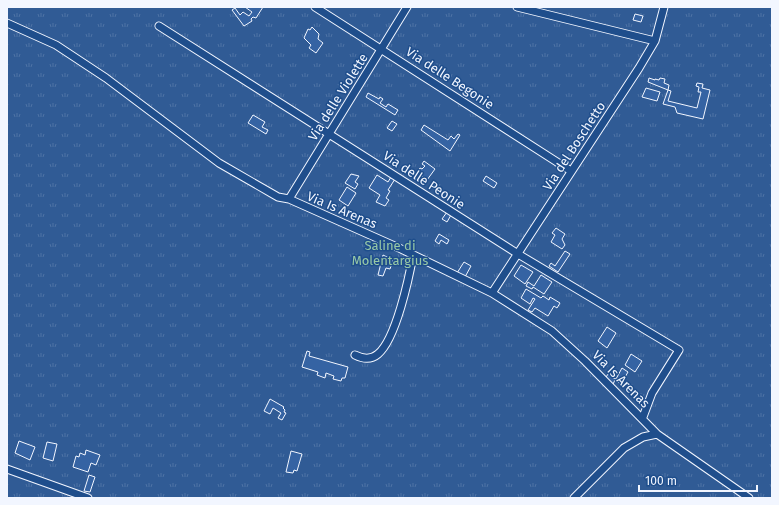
<svg xmlns="http://www.w3.org/2000/svg" width="779" height="505" viewBox="0 0 779 505" font-family="'Fira Sans',sans-serif">
	<style>
		.park { fill: url(#park-tufts); stroke: #a8bbd7 }
		.building { fill: #3563a3; stroke: #f2f6ff }
		.lines { fill: none; stroke-linecap: round; stroke-linejoin: round }
		.minor-casing { stroke: #f2f6ff; stroke-width: 9 }
		.minor { stroke: #1f4e8c; stroke-width: 7 }
		.labels { text-anchor: middle; dominant-baseline: central; stroke-width: 3; stroke-linejoin: round; paint-order: stroke }
		.street-label { font-size: 13px; fill: #f2f6ff; stroke: #1f4e8c }
		.park-label { font-size: 13px; fill: #97c8a6; stroke: #1f4e8c }
	</style>
	<defs>
		<pattern id="park-tufts" width="24" height="20" patternUnits="userSpaceOnUse"><rect width="24" height="20" fill="#305b95"/><path d="M3 7l-1-3M5 7V3M7 7l1-3M15 17l-1-3M17 17v-4M19 17l1-3" fill="none" stroke="#4e73a5"/></pattern>
	</defs>
	<rect width="100%" height="100%" fill="#1f4e8c"/>
	<path class="park" d="M7 7H772V498H7Z"/>
	<path class="building" d="M245 7H263L256 18 253 17 251 19 252 21 244 26 232 10 235 8 240 15 243 12 249 16 252 12Z
		M635 14 643 16 641 22 633 20Z
		M312 27 319 34 318 39 323 43 316 53 309 48 311 45 304 38 308 29 310 30Z
		M649 78 655 80V79L659 80 660 78 665 79 664 83 669 85 668 90 648 82Z
		M697 83 703 84 702 88 710 90 703 119 677 113 675 107 663 104 668 90 671 91 668 101 697 108 701 92H698L699 87 696 86Z
		M646 88 660 92 657 101 642 97Z
		M368 93 379 99 380 97 383 99 380 103 386 107 388 104 398 110 395 115 366 97Z
		M253 115 265 122 262 127 268 130 266 134 248 123Z
		M392 121 397 124 392 131 387 128Z
		M424 125 448 140 451 136 454 139 458 134 460 135 450 151 421 130Z
		M424 161 435 169 427 180 417 173 420 168 422 169 425 166 422 164Z
		M351 174 359 176 355 182 358 184 355 189 345 183Z
		M377 175 388 182 391 177 395 179 388 190 390 191 386 198 389 200 385 206 376 202 380 195 369 188Z
		M486 176 497 183 494 188 483 181Z
		M347 187 356 193 348 206 339 200Z
		M447 212 451 215 447 222 442 219Z
		M556 228 565 234 562 239 565 245 562 249 551 242 555 235 552 233Z
		M439 234 449 240 447 244 441 240 439 244 435 241Z
		M565 251 570 254 558 272 549 266 551 263 555 266Z
		M383 255 393 260 390 269 386 268 383 276 378 275Z
		M464 262 471 266 465 277 457 273Z
		M521 265 533 272 525 284 514 276Z
		M541 275 552 282 544 294 533 287 532 289 526 286 528 282 534 286Z
		M526 289 541 298 543 296 549 300 550 297 560 303 557 308 554 306 548 316 535 308 532 312 528 310 535 299 533 298 530 304 521 298Z
		M607 327 616 333 607 348 598 341Z
		M307 351 310 352 309 356 348 367 345 378H342L341 381 333 379 334 376 326 373 325 378 317 375 318 372 302 367Z
		M631 354 642 361 635 372 625 365Z
		M622 368 628 372 621 384 615 380 613 384 606 377 611 370 616 374 613 378 616 379Z
		M270 399 284 407 283 408 285 410 284 412 286 413 282 420 278 418 281 413 273 408 270 414 264 411Z
		M19 441 35 447 30 460 15 453Z
		M47 442 57 444 53 461 43 458Z
		M86 450 100 455 96 465 91 463 88 472 73 467 76 456 79 457 80 453 85 455Z
		M291 451 302 454 297 471 294 470 293 473 286 472Z
		M89 475 95 477 90 492 84 491Z"/>
	<g class="lines">
		<defs>
			<path id="minor" d="M315 7 571 171
				M517 7 655 41
				M7 23 56 45 106 78 219 163 278 197 289 199 397 247 492 293 552 331 585 361 657 434
				M159 26 518 254 679 350 652 393 643 417
				M289 199 407 7
				M492 293 639 68 655 41 664 7
				M355 355C363 359 371 360 378 354 396 339 409 278 413 255
				M7 469 88 498
				M574 498 624 448 643 437 657 434 749 498"/>
		</defs>
		<use href="#minor" class="minor-casing"/>
		<use href="#minor" class="minor"/>
	</g>
	<g class="labels">
		<g class="street-label">
			<text transform="translate(450 78) rotate(33)">Via delle Begonie</text>
			<text transform="translate(338 97) rotate(-58)">Via delle Violette</text>
			<text transform="translate(574 146) rotate(-57)">Via del Boschetto</text>
			<text transform="translate(424 180) rotate(33)">Via delle Peonie</text>
			<text transform="translate(342 210) rotate(23)">Via Is Arenas</text>
			<text transform="translate(621 379) rotate(45)">Via Is Arenas</text>
		</g>
		<g class="park-label">
			<text x="390" y="245">Saline di<tspan x="390" dy="15">Molentargius</tspan></text>
		</g>
	</g>
	<rect width="779" height="505" fill="none" stroke="#f2f6ff" stroke-width="16"/>
	<path d="M639 485v6h118v-6" fill="none" stroke="#f2f6ff" stroke-width="2"/>
	<text x="645" y="485" font-size="12" fill="#f2f6ff" stroke="#1f4e8c" stroke-width="3" paint-order="stroke">100 m</text>
</svg>
